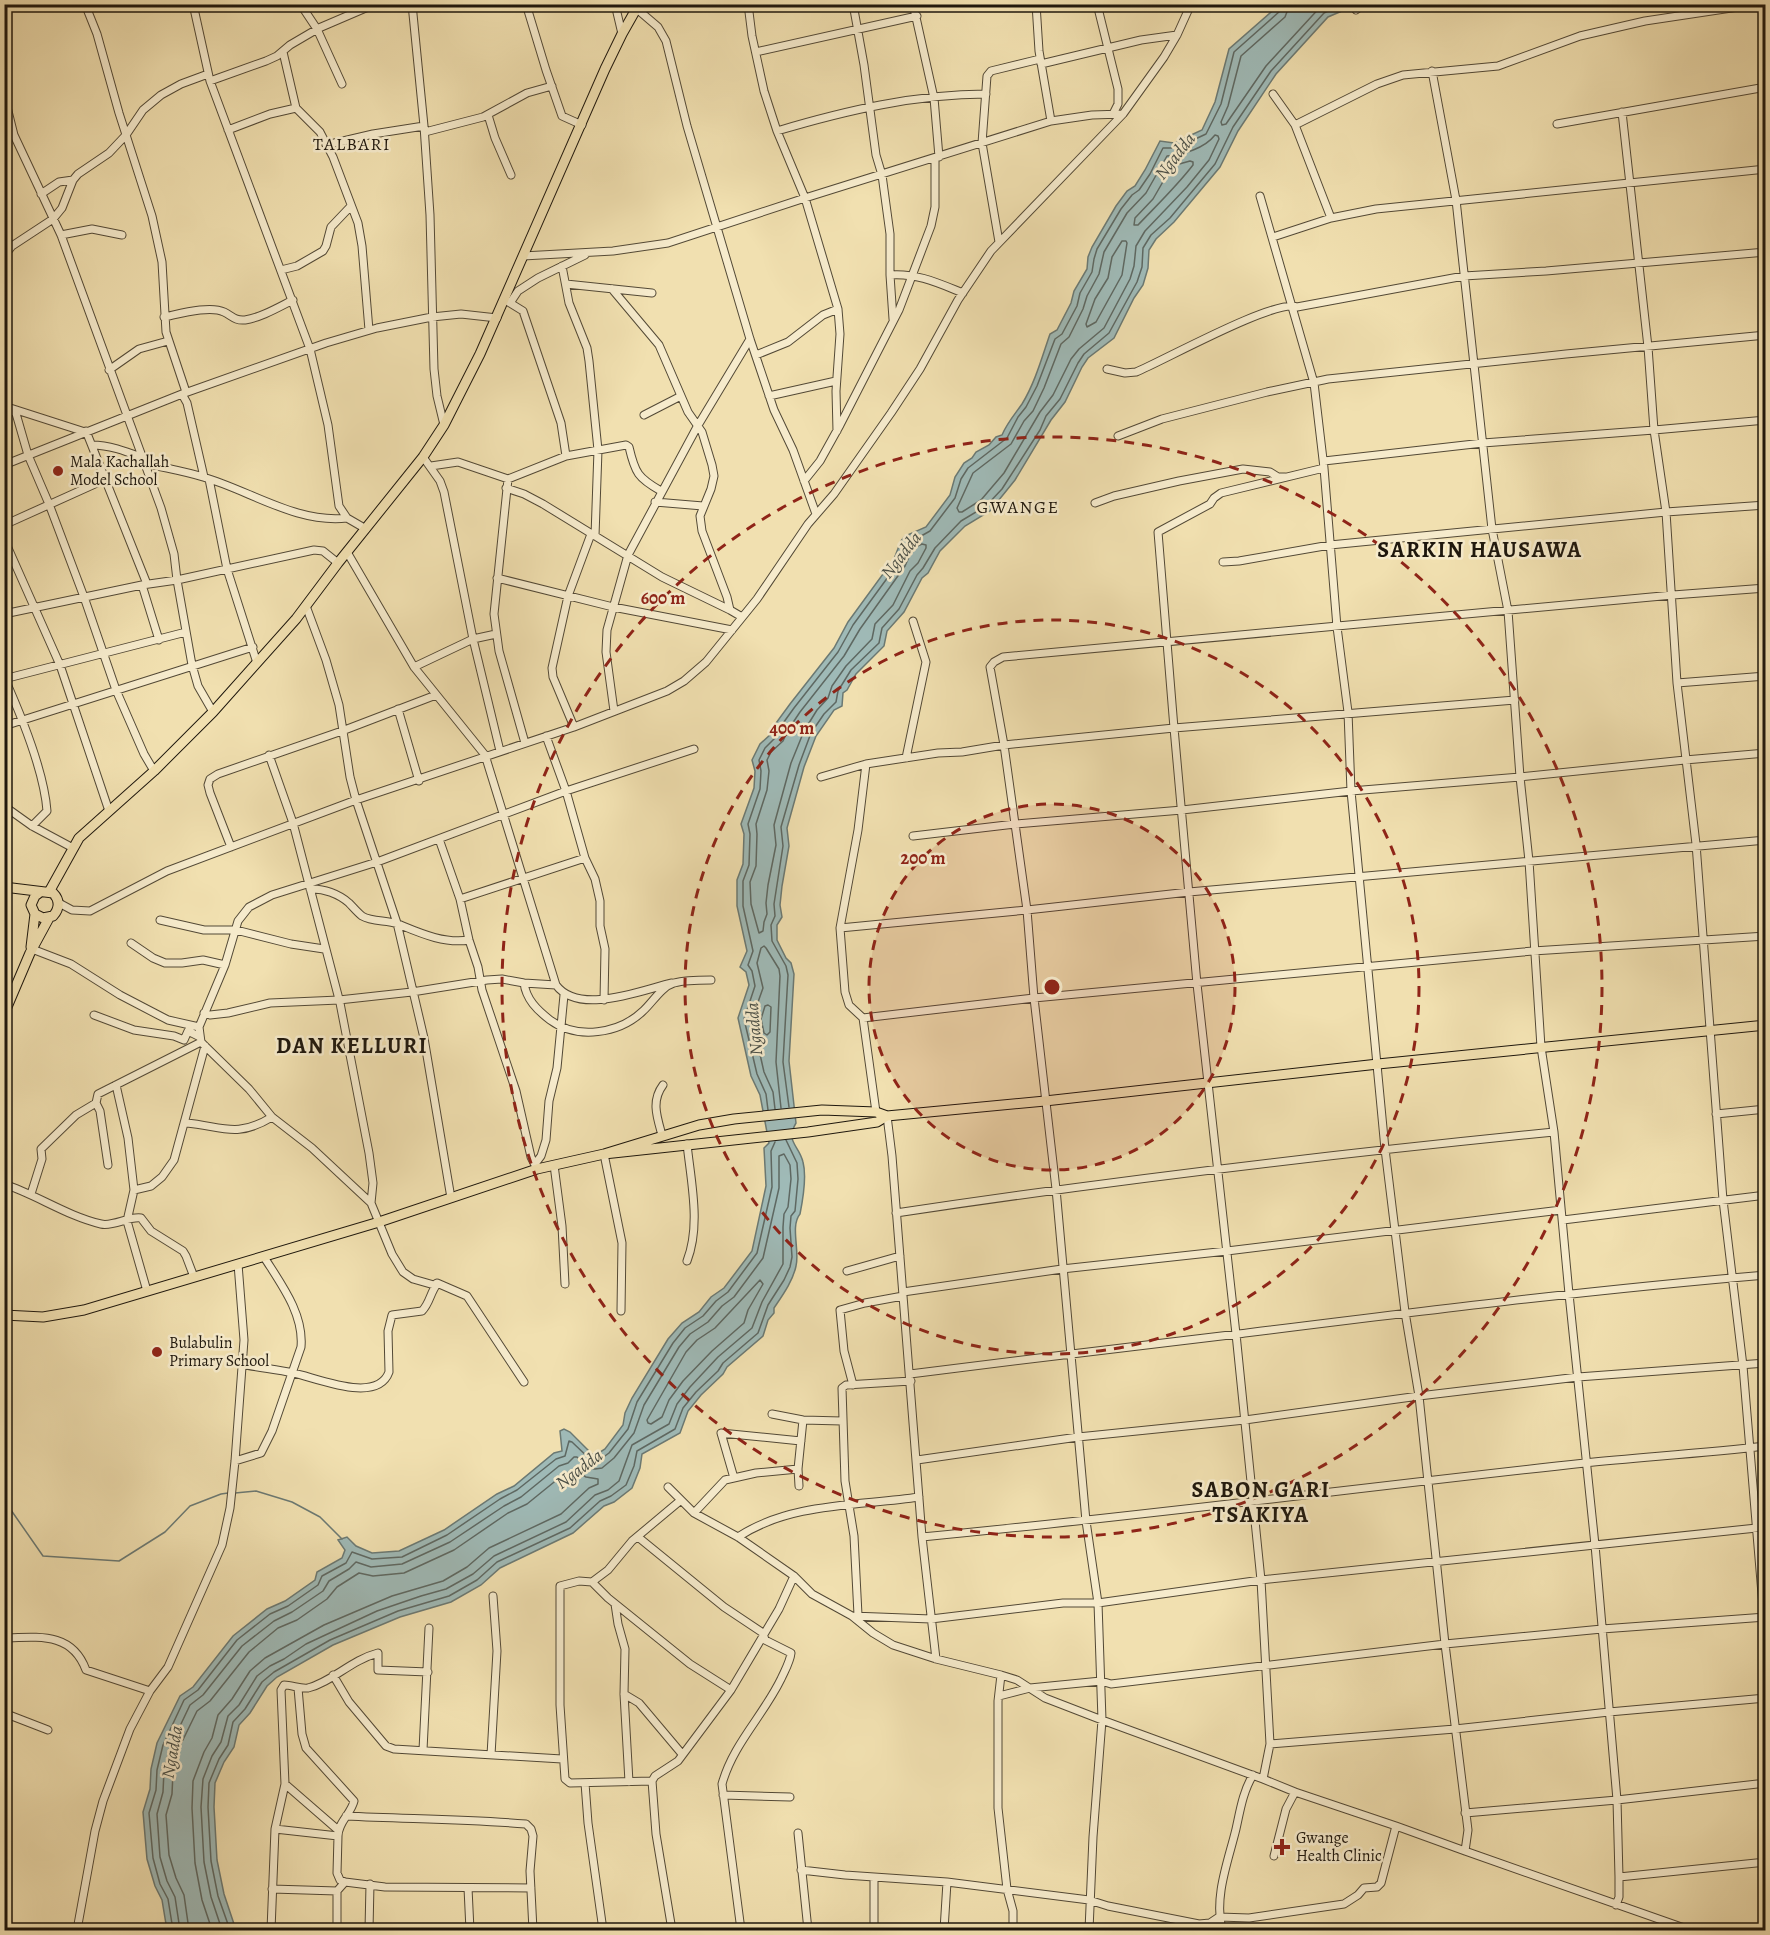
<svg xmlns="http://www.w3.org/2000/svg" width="1770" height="1935" viewBox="0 0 1770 1935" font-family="Alegreya,serif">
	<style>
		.water { fill: #9fbab7; stroke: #6b7973; stroke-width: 1.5 }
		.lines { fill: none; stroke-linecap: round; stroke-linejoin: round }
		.shore { stroke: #5e6862; stroke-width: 1.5 }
		.stream { stroke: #6b7973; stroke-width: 1.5 }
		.minor-casing { stroke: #534936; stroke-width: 9 }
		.major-casing { stroke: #1e170d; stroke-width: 11 }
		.minor { stroke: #f6ebcc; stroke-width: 7 }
		.major { stroke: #f1e0b0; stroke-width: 9 }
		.ring { fill: none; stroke: #8f2418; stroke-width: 3; stroke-dasharray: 10 8 }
		.poi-dot { fill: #8f2418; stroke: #f6ebcc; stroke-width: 2 }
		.labels { text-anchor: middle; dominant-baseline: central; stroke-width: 5; stroke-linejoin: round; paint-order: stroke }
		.poi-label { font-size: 16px; fill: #1e170d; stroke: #f6ebcc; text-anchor: start }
		.neighbourhood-label { font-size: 18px; letter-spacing: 1.5px; fill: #1e170d; stroke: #f6ebcc }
		.water-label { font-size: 18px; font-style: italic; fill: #4b5048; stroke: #f6ebcc }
		.district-label { font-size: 22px; font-weight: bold; letter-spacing: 1.5px; fill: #1e170d; stroke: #f6ebcc }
		.centre { fill: #8f2418; stroke: #f6ebcc; stroke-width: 3 }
		.ring-label { font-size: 18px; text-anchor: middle; font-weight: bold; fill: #8f2418; stroke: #f6ebcc; stroke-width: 5; stroke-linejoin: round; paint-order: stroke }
	</style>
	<rect width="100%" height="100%" fill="#f1e0b0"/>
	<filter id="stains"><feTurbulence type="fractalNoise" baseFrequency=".00333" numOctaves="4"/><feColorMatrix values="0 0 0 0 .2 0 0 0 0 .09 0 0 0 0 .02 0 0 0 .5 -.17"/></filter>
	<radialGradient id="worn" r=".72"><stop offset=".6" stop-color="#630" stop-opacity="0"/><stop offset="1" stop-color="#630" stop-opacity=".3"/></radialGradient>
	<path class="water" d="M1279 5H1356L1328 17 1276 74 1238 131 1220 167 1174 222 1156 239 1149 250 1148 268 1143 285 1134 298 1114 338 1088 358 1082 367 1065 402 1051 420 1015 480 990 511 965 526 940 551 928 573 922 578 904 612 887 631 884 646 856 674 847 690 843 693 842 706 834 710 816 736 804 767 787 828 789 846 782 886 780 905 782 917 777 925V940L786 958 791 963 794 974 789 1061 796 1123C785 1142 799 1145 803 1162 807 1177 803 1199 800 1214 790 1226 800 1251 796 1266 793 1281 782 1296 774 1308V1313L768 1320 763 1336 727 1367 723 1374 701 1395 688 1411 680 1433 642 1454 640 1468 632 1488 614 1502 604 1506 573 1533 500 1568 481 1585 451 1602 400 1617 333 1645 277 1677 267 1686 250 1713 239 1725 234 1747 224 1762 215 1783 214 1807 217 1860 224 1894 236 1930H167L162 1900 155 1886 147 1859 143 1812 150 1789 151 1769 157 1743 180 1696 193 1687 233 1636 267 1609 285 1601 315 1580 317 1572 342 1558 345 1550 338 1540 347 1537 356 1546 372 1553 399 1551 444 1530 497 1494 514 1486 554 1453 562 1451 560 1431 564 1429 570 1432 594 1456 605 1449 623 1425 625 1413 632 1398 668 1339 682 1323 699 1312 711 1297 724 1288 752 1251 766 1186 764 1148 769 1143 760 1095 751 1076 738 1018 749 985 746 972 740 967 747 951 737 906V880L743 864 744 834 741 824 754 788 755 771 752 760 760 744 772 733 776 723 790 704 834 648 848 622 894 559 901 541 905 536 926 527 950 495 955 477 964 463 972 458 976 452 989 445 996 437 1002 435C1007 423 1015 414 1022 404 1035 383 1042 357 1050 334L1057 330 1071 303 1074 291 1087 269 1088 257 1092 247 1116 206 1127 191 1135 186 1145 170 1160 141 1174 143 1202 130 1215 102 1229 49Z"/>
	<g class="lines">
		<path class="shore" d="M1290 4 1285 17 1241 56 1228 106 1221 122 1222 125 1226 124 1266 66 1323 4
			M1215 135 1218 136 1219 139 1209 160 1187 187 1145 231 1136 246 1134 266 1130 279 1104 328 1079 349 1071 359 1053 395 1040 412 1004 473 981 500 962 512H959L957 508 973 473 1011 444 1024 421 1033 411 1044 388 1061 344 1069 337 1083 309 1087 296 1099 274 1104 252 1127 213 1146 193 1167 156C1183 155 1205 148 1215 135Z
			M1190 161 1193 162V165C1176 187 1157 205 1138 225H1134L1135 218 1153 199 1172 166Z
			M1126 241 1127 243 1122 275 1096 322 1087 327 1086 324 1095 299 1108 278 1112 257 1122 241Z
			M922 544 926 545V548L918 563 910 571 893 605 875 624 872 639 846 666 832 686 828 698 817 710 804 731 791 763 774 825 776 845 768 885 766 903 767 914 764 922 763 931 759 933 751 904 750 882 756 866 757 834 756 824 767 790 769 771 767 760 771 752 783 741 788 730 800 712 844 656 860 629 905 566 913 548Z
			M768 1005 771 1007 770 1032 767 1035 764 1033 761 1019 765 1006Z
			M789 1107 783 1062 788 975 786 966 772 941 771 925 775 916 774 904 783 846 781 827 799 765 811 733 824 714 836 702 838 691 851 670 879 643 882 628 899 609 917 575 923 568 935 548 961 521 986 506 1002 489 1040 430 1046 416 1060 399 1078 363 1084 354 1109 333 1137 282 1142 267 1143 248 1151 235 1170 218 1215 164 1233 127 1271 71 1324 13 1342 4
			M775 1109 773 1092 764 1072 752 1019 763 988 757 963 761 948 764 946 766 948 779 969 780 976 776 1062 781 1108
			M768 1110 766 1094 757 1074 744 1019 755 986 752 971 748 965 753 951 743 906V881L749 865 750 834 748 824 760 789 761 771 759 760 765 748 777 736 781 726 794 708 838 652 853 625 899 562 907 544 930 531 955 498 961 479 968 468 1007 438 1018 417 1026 407 1037 386 1055 339 1062 334 1077 306 1080 293 1092 272 1094 259 1097 249 1121 209 1132 195 1139 190 1150 174 1163 148H1176L1206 134 1221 104 1234 52 1280 11 1282 4
			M760 1280 763 1284 748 1310 744 1323 712 1351 683 1381 669 1400 662 1417 651 1424 648 1423 647 1420 686 1352 697 1340 715 1328Z
			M173 1930 168 1899 160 1884 153 1858 149 1813 156 1790 157 1770 163 1745 184 1700 198 1690 237 1640 270 1614 288 1606 318 1585 322 1576 346 1563 352 1552 372 1559 402 1557 447 1535 500 1499 517 1490 556 1459 565 1456 569 1441 572 1442 593 1462 598 1461 609 1453 628 1429 637 1402 673 1343 685 1328 703 1316 716 1301 728 1292 757 1253 772 1187 771 1151 775 1142
			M180 1930 175 1897 167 1881 160 1857 157 1814 163 1792 164 1771 170 1747 190 1705 203 1695 242 1646 274 1621 292 1612 323 1591 329 1581 349 1569 356 1562 371 1567 402 1564 450 1542 504 1506 521 1497 559 1466 568 1463 574 1457H577L588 1468 595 1469 602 1468 614 1458 634 1433 644 1405 679 1347 690 1334 708 1322 722 1306 734 1297 763 1258 779 1188V1156L784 1154 790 1165 791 1179 788 1207 784 1214 783 1227V1264L762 1302 752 1328 718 1357 690 1387 677 1404 669 1424 632 1445 619 1481 608 1490 595 1495 566 1522 494 1556 473 1574 446 1589 421 1596 377 1611 306 1644 284 1659 270 1666 257 1676 239 1705 228 1716 221 1742 212 1756 203 1779 201 1807 204 1862 211 1897 222 1930
			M189 1930 184 1895 176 1878 169 1855 166 1815 172 1794 173 1772 178 1750 197 1711 210 1701 249 1652 278 1628 297 1620 327 1599 337 1587 359 1573 373 1576 404 1573 454 1550 508 1513 527 1504 564 1474 574 1470 586 1477 598 1479V1484L589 1488 561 1514 489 1548 467 1567 443 1581 392 1596 324 1625 265 1658 250 1671 232 1699 218 1715 212 1738 204 1752 193 1781 192 1808 195 1863 202 1900 212 1930
			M230 1930 218 1896 211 1861 208 1807 209 1783 219 1759 228 1745 233 1722 245 1709 262 1682 274 1672 330 1640 398 1611 449 1596 477 1580 497 1562 570 1528 600 1501 611 1496 626 1485 634 1466 637 1451 675 1429 683 1408 696 1392 718 1371 723 1363 758 1333 768 1305 784 1280 790 1267 792 1257 790 1228 791 1216 795 1211 798 1179 797 1163 786 1140"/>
		<path class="stream" d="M235 1493 256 1491 292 1502 320 1517 342 1539
			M4 1500 43 1556 119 1561 165 1532 190 1506 221 1494 228 1493"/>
		<defs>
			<path id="minor" d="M85 4 97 34 119 113 152 216 162 262 166 332 186 392
				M193 4 210 81 310 349 328 425 339 506 347 518 366 529
				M412 4 424 126 430 215 434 369 437 396 444 425
				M526 4 546 70 562 116 582 125
				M615 4 622 34
				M748 4 752 36 764 91 777 131 805 198 838 309 840 334 836 391 837 431
				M853 4 864 65 876 155 882 175 890 234V275L893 319
				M913 4 934 98 939 157
				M1036 4 1039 51 1051 121
				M1097 4 1118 89V104L1113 114
				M303 8 317 29 342 84
				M637 9 658 27 666 41 687 126 750 339 774 410 793 450 816 514
				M1356 10 1364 4
				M283 52 296 108 320 132 333 157 358 223 362 246 369 330
				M756 52 917 16
				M1041 64 1141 40 1177 35
				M1432 71 1456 200 1492 529 1508 611 1520 777 1529 861 1541 1047 1554 1132 1569 1294 1595 1545 1617 1800 1619 1877V1897L1616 1905
				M210 81 266 61 277 56 290 45 319 28 375 4
				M1273 94 1295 125 1331 218
				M4 95 14 135 61 235 161 508 174 554 177 580 192 665 198 686 213 712
				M1622 112 1648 347 1654 430 1666 512 1677 683 1696 844 1723 1200 1743 1366 1766 1642
				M488 115 495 138 511 175
				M1557 124 1766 87
				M1295 125 1377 84 1403 75 1498 66 1580 36 1645 21 1758 4
				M228 130 270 114 296 108
				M777 131C844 111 916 94 986 94
				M425 132 483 117 527 93 552 86
				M326 145 373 134 424 126
				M41 194 59 182 73 180
				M1260 196 1314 383 1324 468 1337 627 1348 712 1351 791 1385 1149 1405 1312 1419 1396 1445 1644 1468 1830 1465 1851 1396 1826
				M61 235 92 229 122 235
				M1273 237 1331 218 1376 209 1766 169
				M999 242 982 143 987 76 991 71 1040 59
				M4 256 12 246 53 219 62 208 73 180 78 174 109 153 126 135 143 110 161 95 181 84 208 74
				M523 256 613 251 668 243 805 198 1051 121 1092 115 1123 114
				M562 266 569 303 587 348 589 361 598 450 595 536
				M281 270 297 266 323 251 326 246 331 227 351 206
				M890 275C917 273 938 283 963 293
				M566 284 652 293
				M612 289 659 345 688 412 702 432 712 465 714 476 711 489 700 516 702 531 727 597 730 610
				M507 301 510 303 518 291 538 278 585 255
				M510 303 523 311 561 423 566 456
				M164 317C179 314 210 305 224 312 232 316 235 321 245 320 262 317 277 308 293 300
				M756 355 788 342 823 315 838 309
				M1107 369 1125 373 1136 372C1163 361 1276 298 1297 307L1464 276 1546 271 1766 252
				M109 370 139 349 168 341
				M182 394 187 403 204 477
				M769 396 836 381
				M4 406 85 432
				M4 415 15 410 28 455 49 504 84 597 116 690 144 754 154 771
				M644 415 681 396
				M86 431 147 584
				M1118 436 1162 419 1267 392 1328 379 1566 354 1766 335
				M92 445C109 445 125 451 141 457
				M423 457 440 481 444 492 473 639 500 751
				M1324 461 1483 443 1654 430 1766 420
				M144 463C164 468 184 471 203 477 249 490 297 524 347 518
				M4 465 182 394 326 343 377 328 432 317 461 314 497 318
				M431 466 458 462 508 479 566 456 626 445 629 447C635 473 638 478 661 491
				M209 479 227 569 257 663
				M508 479 494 614 499 651 525 743
				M804 481 820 461 840 425 899 310 931 226 935 207V158
				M506 488 524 494 543 504 662 577 730 610 742 617
				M655 502 703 506
				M1095 503 1114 496 1179 481 1243 469 1270 472 1278 477H1285
				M4 525 106 479
				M4 539 60 665 109 811
				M347 552 414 667 485 755 556 985C579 1016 642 990 672 983
				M1223 562 1239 561 1330 545 1666 512 1766 505
				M497 578 613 607 732 630
				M142 585 159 640
				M306 606 326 660 339 705 350 777 356 800 397 923 424 1038 451 1198
				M4 614 142 585 177 580 314 550 323 551 338 563
				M414 667 473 639 496 634
				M4 677C21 715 44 770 47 811L32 826
				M4 679 186 632
				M1677 683 1766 676
				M398 709 419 781
				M614 711 606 652 607 630 628 555 697 427 750 339
				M4 726 253 647
				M574 727 553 677 552 668 568 596 591 534
				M546 736 566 791 585 858 595 879 600 901V926L605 949 604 1000
				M269 755 293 823 340 1003 369 1153 373 1183 371 1203
				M906 758 926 662 913 621
				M866 764 858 830 840 928 845 992 849 1005 863 1018 876 1112
				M821 777 866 764 938 753 962 752 1004 745 1174 728 1515 700
				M4 806 32 826 73 848
				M913 836 1015 824 1182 810 1351 791 1520 777 1685 760 1766 753
				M439 839 460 899 469 940 478 967 482 990 516 1091 531 1157 537 1169
				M231 847 210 793 208 785 210 779 218 774 342 731 436 695
				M310 889C323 888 339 894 349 903 353 907 357 912 362 916 372 922 386 920 398 924 420 933 444 944 469 940
				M460 899 585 858
				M59 903 72 910 90 911 167 871 356 800 574 727 667 691 684 681 706 662 757 599 808 524 834 494 891 413 920 369 958 300 991 251 1123 114 1164 57 1177 35 1191 4
				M160 920 204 930H236L291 944 324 949
				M840 928 1027 910 1189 892 1766 840
				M131 943 153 958 165 963H182L203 960 225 965
				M32 949 71 964 120 995 168 1020 199 1027
				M524 983C526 999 537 1010 550 1020 577 1040 619 1034 643 1011 653 1002 661 987 674 983 685 980 699 980 711 980
				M204 1013 210 1015 228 1013 270 1003 339 1000 412 992 487 980 502 979 524 983 556 985
				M94 1015 134 1030 174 1036 184 1040 188 1031 200 1037
				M863 1018 1034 998 1533 951 1766 936
				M116 1085 128 1138 134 1190
				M1716 1114 1766 1109
				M887 1116 892 1156 922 1537 936 1659
				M186 1123C222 1126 236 1139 272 1117
				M662 1135C657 1117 651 1101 663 1085
				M604 1154 622 1243 621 1311
				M535 1164 541 1156 546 1140 549 1101 557 1068 564 995
				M108 1165 100 1111 96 1103 98 1094 201 1042
				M554 1165 562 1226 565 1284
				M4 1184C37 1195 67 1216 101 1224 113 1227 129 1216 141 1218L151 1231 183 1251 186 1256 194 1277
				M31 1194 42 1159 41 1149 76 1115 96 1103
				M896 1213C1115 1180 1334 1154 1554 1132
				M1563 1220 1766 1195
				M687 1261C701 1225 691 1182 687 1144
				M847 1271 900 1256
				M147 1291 127 1221 134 1190 151 1186 162 1177 174 1160 205 1046
				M903 1292 1062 1269 1227 1251 1561 1210
				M242 1364C259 1368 276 1369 293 1373 315 1377 377 1405 389 1372L388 1331 392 1315 422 1311C430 1303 430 1293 437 1284
				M910 1374C1019 1360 1129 1347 1238 1334 1414 1312 1589 1290 1766 1275
				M524 1382 467 1296 437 1283 434 1285 413 1279 403 1272 392 1254 371 1203 312 1148 272 1117 249 1089 205 1046 201 1042 199 1027 225 965 238 921 249 907 272 895 377 862 566 791 694 749
				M853 1385 844 1351 840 1310 865 1303 903 1296
				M772 1414 803 1420 842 1421
				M917 1460 1078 1437 1245 1420 1419 1396 1578 1377 1766 1363
				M235 1461 261 1453 272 1431 301 1347C304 1314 281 1284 264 1257
				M734 1478 721 1433 801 1441
				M799 1486 798 1469 803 1420
				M668 1487 694 1513 738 1537 794 1576 812 1594 852 1616 873 1633 893 1645 936 1659 1001 1675 998 1701V1808L1007 1889 1013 1911V1930
				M694 1513 725 1480 756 1473 798 1469
				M638 1537 724 1607 763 1633 765 1640 791 1653C790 1662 785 1670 781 1679 763 1716 733 1744 722 1784L741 1930
				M738 1537C791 1502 860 1506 919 1497
				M922 1537C1144 1516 1364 1487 1585 1463 1645 1457 1705 1453 1766 1446
				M592 1582 608 1570 632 1541 681 1500
				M615 1604 618 1624 625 1649 624 1694 629 1782
				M858 1615 854 1536 845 1481 842 1388 846 1385 911 1381
				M852 1616 931 1619 1063 1603H1098L1261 1580 1766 1527
				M4 1638C39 1637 72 1632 86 1670L150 1691
				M333 1675 349 1702 386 1746 394 1749 562 1759
				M1001 1675 1017 1680 1045 1698 1102 1720 1093 1837 1089 1930
				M298 1688 302 1734 306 1748 354 1801C351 1814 338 1822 338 1836
				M624 1694 639 1703 682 1754
				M999 1696 1030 1688 1101 1681 1111 1684 1445 1644 1602 1629 1766 1617
				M4 1713 48 1730
				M1270 1744 1455 1729 1609 1712 1766 1698
				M423 1750 429 1628
				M491 1755 497 1651 493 1596
				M1263 1779 1102 1720 1098 1603 1086 1521 1056 1189 1034 998 1027 910 1004 745 990 667 994 662 1003 657 1673 595 1766 588
				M652 1781 570 1783 565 1779 560 1705V1586L579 1581 592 1582 608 1598 690 1664 731 1690
				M585 1783 588 1823 603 1930
				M285 1784 338 1830
				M723 1795 790 1797
				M1465 1813 1617 1800 1766 1783
				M346 1816C406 1819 466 1819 526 1824L531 1829 533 1836 530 1871 533 1930
				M275 1829 338 1836 337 1873 340 1880 345 1882 385 1887 531 1888
				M798 1833 808 1930
				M1465 1851 1690 1930
				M1274 1856 1286 1809 1295 1792 1263 1779 1270 1744 1261 1580 1236 1334 1197 984 1174 728 1158 532 1210 504 1214 498 1221 493 1324 468
				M801 1870 845 1875 947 1882 1089 1900 1108 1906 1199 1924 1210 1923 1219 1917 1249 1918 1344 1904 1358 1895 1364 1888 1377 1887 1381 1883 1396 1826 1295 1792
				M1619 1877 1766 1862
				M468 1888 470 1930
				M272 1889 337 1891 345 1882
				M337 1891V1930
				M533 1927 701 1930
				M77 1930 95 1831 103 1801 130 1729 150 1691 168 1667 222 1545 230 1508 235 1461 244 1340 238 1264
				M271 1930 275 1829 285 1784 281 1690 284 1685C292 1685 300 1689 308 1688 332 1682 351 1660 378 1653V1670L428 1672
				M369 1930 370 1884
				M672 1930 656 1834 652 1781 655 1776 678 1761 731 1690 779 1609 794 1576
				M874 1930V1877
				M944 1930 947 1882
				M1222 1930C1214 1896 1228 1862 1236 1829 1240 1811 1243 1791 1253 1775"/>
			<path id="major" d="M4 887 53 893C60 900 60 908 53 916L43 918 35 914 31 905 35 896 39 893
				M49 892 79 838 154 771 213 712 296 619 338 563 423 457 444 425 480 354 605 69 622 34 639 4
				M31 947 35 914
				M4 1014 30 953 49 918
				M604 1154 808 1132 877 1122 887 1116 1045 1101 1378 1064 1766 1025
				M4 1315 43 1317 84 1310 379 1222 537 1169 604 1154 699 1125 734 1119 822 1110 876 1112 887 1116
				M4 1927 6 1930"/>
		</defs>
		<use href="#minor" class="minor-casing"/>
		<use href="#major" class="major-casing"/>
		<use href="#minor" class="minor"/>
		<use href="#major" class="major"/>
	</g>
	<circle cx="1052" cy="987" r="183" fill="#8f2418" fill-opacity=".12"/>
	<g class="ring">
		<circle cx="1052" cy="987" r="183"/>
		<circle cx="1052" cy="987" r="367"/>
		<circle cx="1052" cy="987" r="550"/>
	</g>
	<g class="poi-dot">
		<circle cx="58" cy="471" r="6"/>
		<circle cx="157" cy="1352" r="6"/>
		<path d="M1279 1838h6v6h6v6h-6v6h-6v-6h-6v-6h6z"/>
	</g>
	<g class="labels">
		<g class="poi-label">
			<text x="70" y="462">Mala Kachallah<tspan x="70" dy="18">Model School</tspan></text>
			<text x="169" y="1343">Bulabulin<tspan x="169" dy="18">Primary School</tspan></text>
			<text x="1296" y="1838">Gwange<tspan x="1296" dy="18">Health Clinic</tspan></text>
		</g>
		<g class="neighbourhood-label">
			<text x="352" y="144">TALBARI</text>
			<text x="1018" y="507">GWANGE</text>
		</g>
		<g class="water-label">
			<text transform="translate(1175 156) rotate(-52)">Ngadda</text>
			<text transform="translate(901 555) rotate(-52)">Ngadda</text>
			<text transform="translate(754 1029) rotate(-95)">Ngadda</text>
			<text transform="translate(579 1469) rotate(-37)">Ngadda</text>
			<text transform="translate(172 1752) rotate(-80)">Ngadda</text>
		</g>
		<g class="district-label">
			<text x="1480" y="550">SARKIN HAUSAWA</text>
			<text x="352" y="1046">DAN KELLURI</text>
			<text x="1261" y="1490">SABON GARI<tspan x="1261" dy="25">TSAKIYA</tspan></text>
		</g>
	</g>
	<circle cx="1052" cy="987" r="9" class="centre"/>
	<g class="ring-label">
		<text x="663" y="604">600 m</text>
		<text x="792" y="734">400 m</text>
		<text x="923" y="864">200 m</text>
	</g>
	<rect width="1770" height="1935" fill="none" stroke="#f1e0b0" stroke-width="24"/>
	<rect x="6" y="6" width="1758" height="1923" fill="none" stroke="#1e170d" stroke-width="3"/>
	<rect x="12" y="12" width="1746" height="1911" fill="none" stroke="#1e170d" stroke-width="1.5"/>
	<rect width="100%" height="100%" filter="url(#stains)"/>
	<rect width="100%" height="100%" fill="url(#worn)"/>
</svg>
